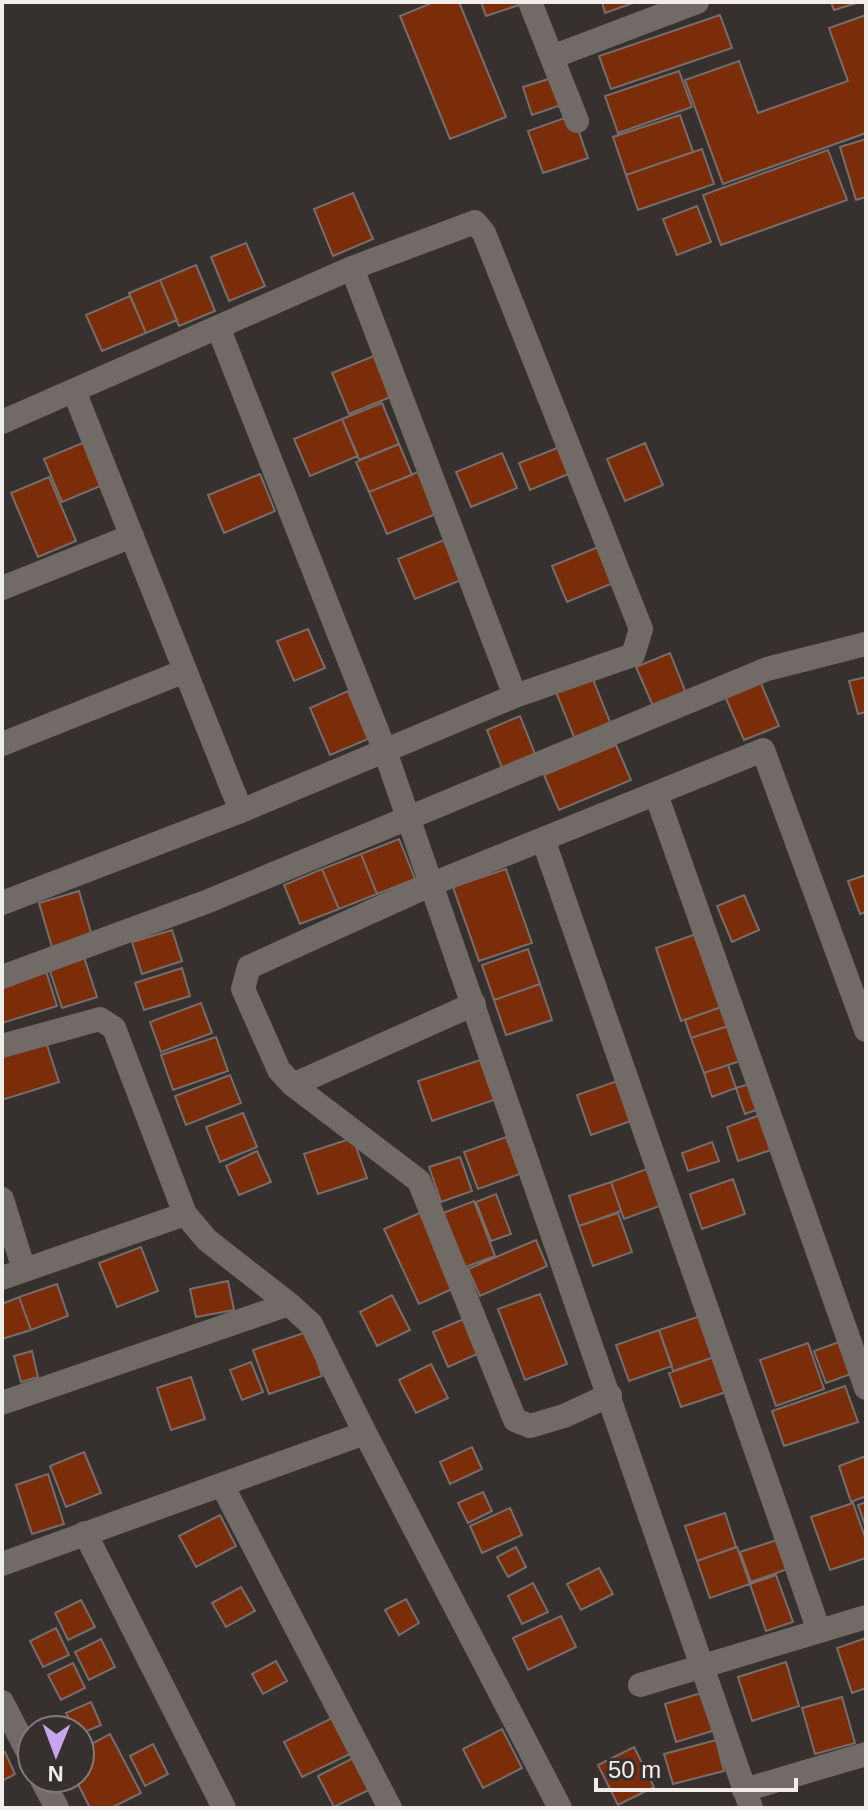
<svg xmlns="http://www.w3.org/2000/svg" width="868" height="1810" viewBox="0 0 868 1810" font-family="Helvetica,sans-serif">
	<style>
		.building { fill: #7b2c09; stroke: #766e6c; stroke-width: 2 }
		.lines { fill: none; stroke-linecap: round; stroke-linejoin: round }
		.street { stroke: #716a67; stroke-width: 24 }
	</style>
	<rect width="100%" height="100%" fill="#36302e"/>
	<path class="building" d="M434 2H459L506 117 450 139 400 16Z
		M481 2H528L486 16Z
		M602 2H636L605 13Z
		M831 2H860L834 10Z
		M720 15 732 48 611 89 599 56Z
		M866 15V133L723 184 685 80 739 61 758 113 848 81 829 28Z
		M679 71 692 107 618 133 605 96Z
		M558 76 567 103 532 115 523 87Z
		M573 115 588 158 543 173 528 131Z
		M680 115 693 152 626 175 613 137Z
		M866 139V197L856 200 840 147Z
		M702 149 714 184 638 210 626 175Z
		M828 150 847 200 721 245 703 195Z
		M353 193 373 239 333 256 314 209Z
		M697 206 711 242 677 255 663 219Z
		M246 243 265 286 229 301 211 257Z
		M196 265 215 311 179 326 160 280Z
		M160 280 177 320 146 333 129 293Z
		M130 296 146 333 102 351 86 315Z
		M381 353 398 394 349 414 332 373Z
		M382 403 399 444 359 460 342 419Z
		M342 419 358 456 310 476 294 439Z
		M92 439 110 482 62 502 44 459Z
		M645 443 663 485 625 501 607 459Z
		M399 444 412 475 369 492 356 462Z
		M562 446 573 472 530 490 519 463Z
		M502 453 517 488 471 507 456 472Z
		M418 472 436 514 387 534 369 492Z
		M260 474 275 511 224 533 208 495Z
		M49 477 76 541 38 557 11 493Z
		M444 540 461 580 415 599 398 559Z
		M598 547 613 583 567 602 552 566Z
		M308 629 325 668 294 681 277 641Z
		M670 653 686 693 653 706 636 667Z
		M592 677 612 727 576 742 556 692Z
		M866 677V712L858 714 849 681Z
		M760 681 779 726 744 740 725 696Z
		M348 691 368 739 330 755 310 708Z
		M520 716 537 759 504 773 487 730Z
		M616 745 631 780 559 810 544 775Z
		M399 839 415 879 377 894 361 854Z
		M361 854 377 894 339 909 322 869Z
		M322 869 339 909 300 924 284 885Z
		M506 869 532 943 479 961 453 887Z
		M866 875V912L860 914 848 881Z
		M79 891 94 943 54 954 39 903Z
		M744 895 759 930 732 942 717 906Z
		M172 930 182 961 142 974 132 942Z
		M699 933 724 1006 681 1021 656 948Z
		M528 949 540 984 494 1000 482 965Z
		M83 954 97 997 62 1008 48 965Z
		M182 968 190 996 144 1010 135 983Z
		M46 971 57 1006 2 1023V985Z
		M540 984 552 1020 506 1035 494 1000Z
		M201 1003 212 1033 161 1052 150 1022Z
		M724 1006 731 1025 691 1038 685 1020Z
		M737 1023 749 1058 704 1073 691 1038Z
		M216 1037 228 1071 173 1090 161 1055Z
		M46 1042 59 1082 2 1100V1055Z
		M480 1060 494 1100 432 1121 418 1081Z
		M728 1065 736 1088 712 1097 704 1073Z
		M230 1075 241 1103 186 1125 175 1096Z
		M623 1079 637 1119 591 1135 577 1095Z
		M753 1083 762 1108 745 1114 736 1088Z
		M243 1113 257 1147 220 1162 206 1127Z
		M760 1115 771 1150 738 1161 727 1127Z
		M506 1137 520 1174 478 1189 464 1152Z
		M353 1138 367 1178 318 1194 304 1154Z
		M712 1142 719 1161 688 1171 682 1153Z
		M257 1151 271 1182 239 1195 226 1166Z
		M460 1157 472 1191 441 1202 429 1167Z
		M655 1166 668 1203 624 1219 611 1182Z
		M733 1179 745 1214 702 1229 690 1194Z
		M611 1182 621 1211 579 1226 569 1196Z
		M496 1194 511 1234 491 1241 476 1202Z
		M474 1201 495 1256 463 1268 443 1213Z
		M424 1211 459 1286 419 1304 384 1229Z
		M618 1213 632 1252 593 1266 579 1226Z
		M536 1240 547 1266 480 1296 468 1269Z
		M141 1247 158 1291 117 1307 99 1263Z
		M228 1281 234 1310 196 1317 190 1289Z
		M57 1284 68 1316 31 1330 19 1297Z
		M540 1294 567 1364 525 1380 498 1309Z
		M392 1295 410 1330 377 1346 360 1312Z
		M19 1297 31 1330 2 1339V1304Z
		M706 1314 720 1355 673 1371 659 1330Z
		M471 1316 486 1350 448 1367 433 1332Z
		M659 1330 672 1366 629 1381 616 1345Z
		M307 1332 322 1376 269 1394 253 1350Z
		M842 1341 854 1373 826 1383 814 1351Z
		M808 1343 824 1389 776 1406 760 1360Z
		M32 1351 38 1377 21 1382 14 1356Z
		M720 1355 732 1390 681 1407 669 1373Z
		M251 1362 263 1392 242 1400 230 1370Z
		M431 1364 448 1398 416 1413 399 1380Z
		M191 1377 205 1419 171 1430 157 1388Z
		M845 1386 858 1422 784 1446 772 1411Z
		M472 1447 482 1469 450 1484 440 1462Z
		M84 1452 101 1493 66 1507 50 1466Z
		M866 1456V1496L851 1502 839 1466Z
		M48 1474 64 1524 32 1534 16 1485Z
		M483 1492 492 1511 468 1523 458 1503Z
		M866 1502V1528L858 1505Z
		M853 1503 866 1540V1558L830 1570 811 1517Z
		M510 1508 522 1535 482 1553 470 1526Z
		M725 1513 736 1547 697 1561 685 1526Z
		M220 1515 236 1546 196 1567 179 1536Z
		M783 1538 793 1567 751 1582 740 1552Z
		M516 1547 526 1567 508 1577 497 1557Z
		M737 1547 750 1584 710 1598 697 1561Z
		M599 1568 613 1594 581 1610 567 1584Z
		M776 1575 793 1622 766 1631 750 1584Z
		M533 1583 548 1612 522 1624 508 1596Z
		M241 1587 255 1611 226 1627 212 1603Z
		M406 1599 419 1623 399 1635 385 1610Z
		M81 1600 95 1627 68 1640 55 1613Z
		M561 1616 576 1647 528 1670 513 1638Z
		M56 1628 69 1655 43 1667 30 1641Z
		M866 1638V1688L852 1693 837 1648Z
		M101 1639 115 1667 89 1680 75 1652Z
		M276 1661 287 1681 263 1694 252 1674Z
		M786 1662 799 1706 752 1721 738 1677Z
		M73 1663 85 1688 61 1700 48 1675Z
		M708 1691 719 1729 676 1742 665 1704Z
		M842 1697 855 1743 815 1754 802 1708Z
		M91 1702 101 1725 80 1734V1730H74L66 1713Z
		M334 1717 352 1753 302 1777 284 1742Z
		M502 1729 522 1768 483 1788 463 1749Z
		M110 1734 141 1793 111 1808H90L75 1778H80V1750Z
		M716 1740 724 1771 673 1784 664 1754Z
		M153 1744 168 1774 145 1786 130 1756Z
		M634 1747 654 1787 618 1805 598 1765Z
		M5 1752 15 1774 2 1781V1753Z
		M359 1755 375 1787 334 1807 318 1776Z"/>
	<g class="lines">
		<path class="street" d="M530 2 577 121
			M552 57 697 2
			M352 268 515 696
			M218 327 385 751 751 1808
			M74 391 241 811
			M2 422 352 268 475 222 484 233 641 629 633 655 515 696 241 811 2 903
			M2 588 132 536
			M2 744 185 671
			M656 794 866 1388
			M543 839 819 1631
			M2 977 206 902 767 669 866 644
			M2 1046 100 1019 114 1028 185 1214 207 1240 289 1304 311 1324 365 1433 560 1808
			M293 1085 474 1004
			M2 1199 24 1270
			M2 1278 185 1214
			M610 1395 564 1416 530 1426 515 1420 419 1181 293 1085 279 1070 243 989 249 967 432 884 763 750 866 1030
			M2 1403 289 1304
			M222 1485 390 1808
			M85 1533 224 1808
			M2 1564 365 1433
			M640 1685 866 1617
			M2 1702 32 1760
			M41 1778 57 1808
			M744 1790 866 1754"/>
	</g>
	<rect width="868" height="1810" fill="none" stroke="#f1edeb" stroke-width="8"/>
	<g transform="translate(56 1754) rotate(181)"><circle r="38" fill="#36302e" stroke="#817c7a" stroke-width="2"/>
	<path d="M0-6L14 30L0 20L-14 30Z" fill="#c8a6ef"/>
	<text y="-12" font-size="22" font-weight="bold" text-anchor="middle" fill="#f1edeb">N</text>
	</g>
	<path d="M596 1778v12h200v-12" fill="none" stroke="#f1edeb" stroke-width="4"/>
	<text x="608" y="1778" font-size="24" fill="#f1edeb" stroke="#36302e" stroke-width="6" paint-order="stroke">50 m</text>
</svg>
